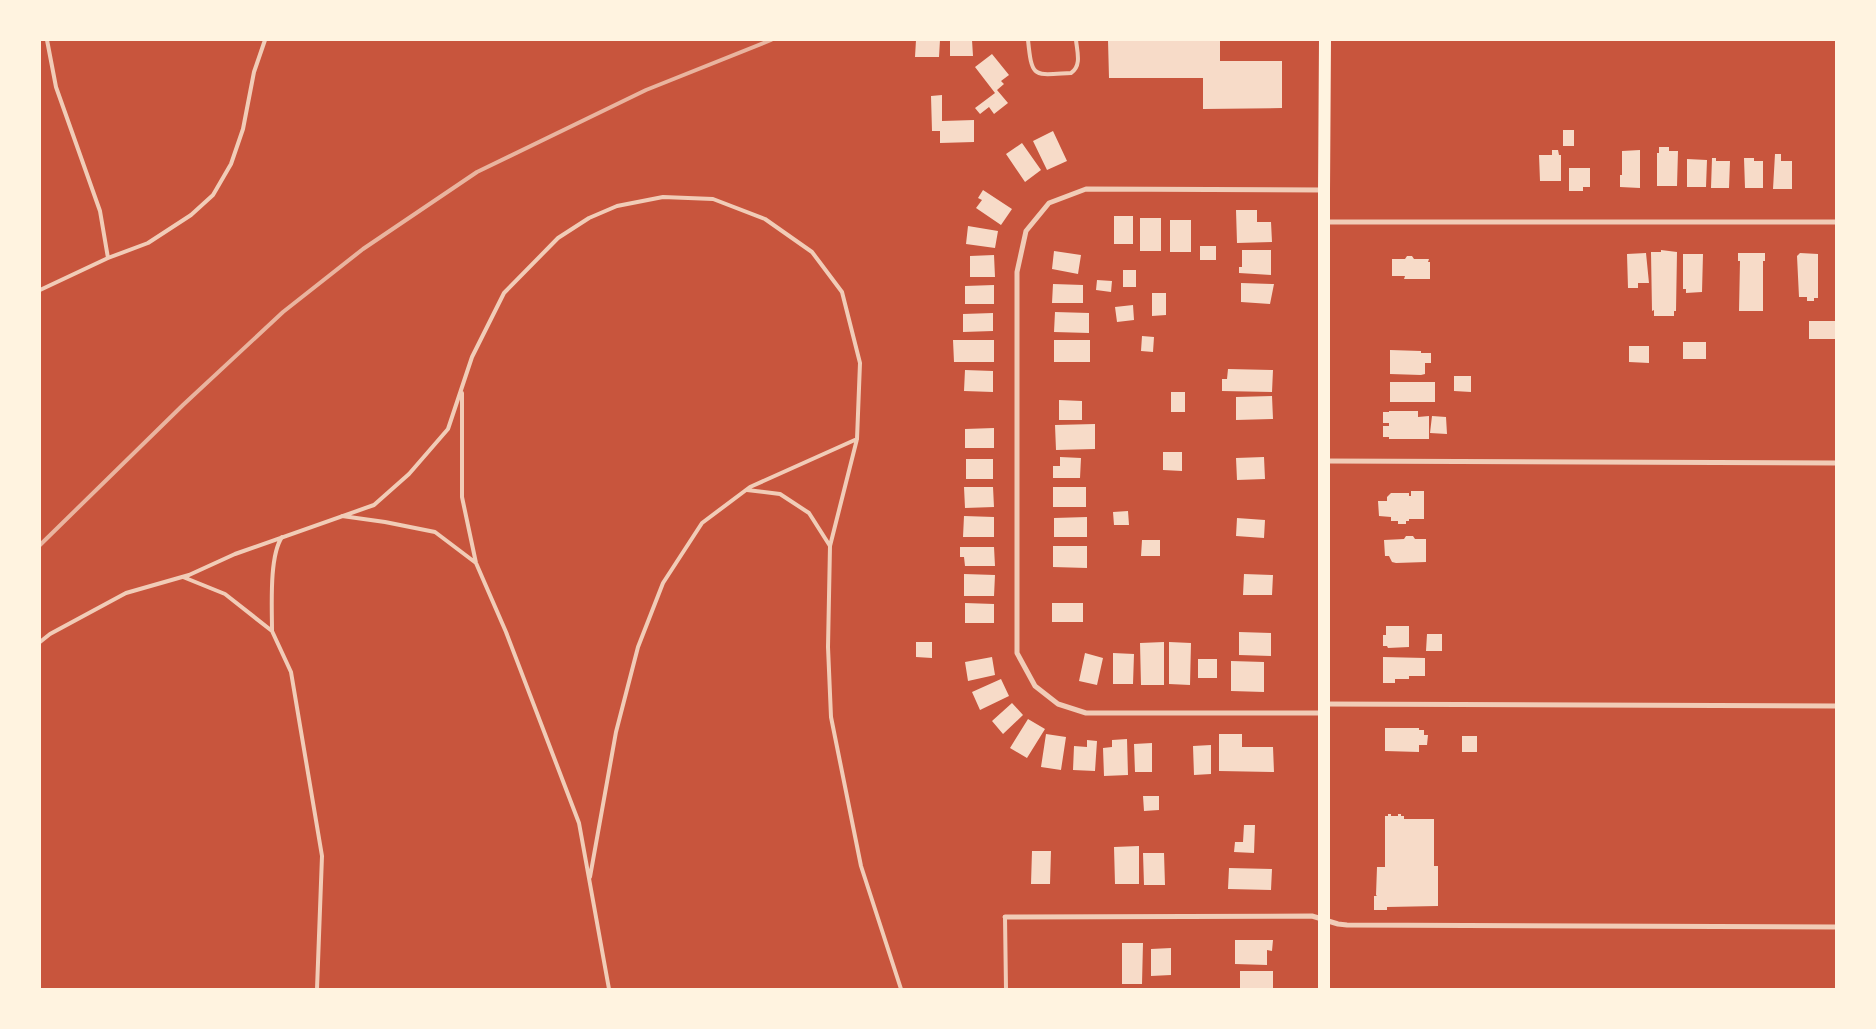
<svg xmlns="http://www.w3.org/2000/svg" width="1876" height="1029" viewBox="0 0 1876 1029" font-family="Commissioner,sans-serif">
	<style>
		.building { fill: #f7dbc8 }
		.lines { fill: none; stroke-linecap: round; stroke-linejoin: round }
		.service { stroke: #f1ccb7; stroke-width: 4 }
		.minor { stroke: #f1ccb7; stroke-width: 5 }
		.primary { stroke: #fff3e0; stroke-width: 12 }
		.rail { stroke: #e9b49f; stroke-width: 4 }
	</style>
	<rect width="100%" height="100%" fill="#c8553d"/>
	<path class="building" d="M916 40H940L939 57H915Z
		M950 40H972L973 56H950Z
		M1108 40H1220V61H1282V108L1203 109V78H1109Z
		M992 54 1009 75 1001 81 1004 84 997 90 1008 103 994 114 989 107 980 114 975 108 995 93 975 67Z
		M942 95V121L974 120V142L940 143V131H932L931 96Z
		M1563 130H1574V146H1563Z
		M1053 131 1067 161 1047 170 1033 141Z
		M1022 143 1041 170 1025 182 1006 154Z
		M1659 147H1669V151H1678L1677 186H1657V153H1659Z
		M1552 150H1558L1559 155H1561V181H1540L1539 155H1552Z
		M1640 150V188L1620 187V175H1622V151Z
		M1775 154H1781V161H1792V189H1773Z
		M1712 158H1716V161H1730L1729 188H1711Z
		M1744 158H1754V161H1763V188H1745Z
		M1687 159 1707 160 1706 187H1687Z
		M1569 168H1590V187H1583V191H1569Z
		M983 190 1012 209 1001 225 976 208 982 200 978 198Z
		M1236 210H1257V222H1271L1272 242 1237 243Z
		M1114 216H1133V244H1114Z
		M1140 218H1161V251H1140Z
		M1170 220H1191V252H1170Z
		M968 226 998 231 995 248 966 244Z
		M1200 246H1216V260H1200Z
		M1242 250H1271V275L1239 273V267H1242Z
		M1661 250 1677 252 1676 311H1674V316H1654V310L1652 311 1651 252H1661Z
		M1054 251 1081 255 1078 274 1052 269Z
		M1646 253 1649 283H1638V288H1628L1627 254Z
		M1738 253H1765V261H1763V311H1739L1740 261H1738Z
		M1800 253 1818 254V298H1814V301H1807V297H1799L1797 256Z
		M1683 254H1703L1702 292 1686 293V289H1683Z
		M994 255 995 277H970V256Z
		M1407 256H1412L1414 259H1429L1428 262H1430V279H1404L1405 276H1392V259H1405Z
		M1123 270H1136V287H1123Z
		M1097 280 1112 281 1111 292 1096 290Z
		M1241 283 1274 284 1270 304 1241 302Z
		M1053 284 1083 285V303H1052Z
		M994 285V304H965V286Z
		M1152 293H1166V315L1152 316Z
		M1133 305 1134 320 1117 322 1115 307Z
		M1055 312 1089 313V333L1054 332Z
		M993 313V331L963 332V314Z
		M1809 321H1836V339H1809Z
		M1142 336 1154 337 1153 352 1141 351Z
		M953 340H994V362H954Z
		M1054 340H1090V362H1054Z
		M1683 342H1706V359H1683Z
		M1629 346H1649V363L1629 362Z
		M1390 350 1421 351V353H1431V363H1425V374L1421 375 1390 374Z
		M1228 369 1273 370 1272 392 1222 391V379H1227Z
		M965 370 993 371V392L964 391Z
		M1454 376H1471V392L1454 391Z
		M1390 382H1435V402H1390Z
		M1171 392H1185V412H1171Z
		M1272 396 1273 419 1236 420V397Z
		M1059 400 1082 401V420H1059Z
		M1389 411H1418V417L1429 416V439H1389V437H1383V426H1389V423H1383V412H1389Z
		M1432 416 1446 417 1447 434 1430 433Z
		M1095 424V449L1056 450 1055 425Z
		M994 428V448H965V429Z
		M1163 452H1182V471L1163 470Z
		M1060 457 1081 458 1080 478H1053V466H1060Z
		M1264 457 1265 479 1237 480 1236 458Z
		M966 459H993V479H966Z
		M964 487H993L994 507 965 508Z
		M1053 487H1086V507H1053Z
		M1411 491H1424V519H1409V521H1406V524H1398V521H1391V517L1379 516 1378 501H1387V497L1391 493H1409V496H1411Z
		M1128 511 1129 525H1114L1113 512Z
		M964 516 994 517V537H963Z
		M1087 517V537H1054V518Z
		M1237 518 1265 520 1264 538 1236 536Z
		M1406 536H1413L1415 539H1426V562L1396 563 1392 562 1389 556H1385L1384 540 1404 539Z
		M1142 540H1160V556H1141Z
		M1053 546H1087V568L1053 567Z
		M960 547H994L995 566H965L964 557H960Z
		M964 574 995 575 994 596H964Z
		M1244 574 1273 575 1272 595H1243Z
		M965 603 994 604V623H965Z
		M1052 603H1083V622H1052Z
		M1386 626H1409V647L1388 648 1387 646H1383V635H1386Z
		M1239 632 1271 633V656L1239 655Z
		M1427 634H1442V651H1426Z
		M916 642H932V658L916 657Z
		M1164 642V685H1141L1140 643Z
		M1169 642 1191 643 1190 685 1169 684Z
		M1085 653 1103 658 1097 685 1079 681Z
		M1113 653 1134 654 1133 684H1113Z
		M992 657 995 675 968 681 965 662Z
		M1383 657 1425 658V676H1409V679H1395V683H1383Z
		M1198 659H1217V678H1198Z
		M1231 661 1264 662V692L1231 691Z
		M1001 679 1009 696 980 710 972 692Z
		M1012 703 1023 715 1003 734 992 721Z
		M1028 719 1045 729 1027 758 1010 748Z
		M1385 728H1419V730H1424V735H1428L1427 745H1419V752L1385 751Z
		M1046 734 1066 737 1061 770 1041 767Z
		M1219 734H1242V747H1273L1274 772 1219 771Z
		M1462 736H1477V752H1462Z
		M1127 739 1128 775 1104 776 1103 748 1112 747V740Z
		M1087 740 1097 741 1095 771 1073 770 1074 746 1087 747Z
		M1152 743V772H1135L1134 744Z
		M1211 745V774L1194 775 1193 746Z
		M1143 796H1159V810L1144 811Z
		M1388 814H1391V816H1398V814H1401V816H1404V819H1434V866H1438V906L1387 907V910H1374V896H1377L1376 895 1377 867H1385V816H1388Z
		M1244 825H1255L1254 853 1234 852 1235 842H1243Z
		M1139 846V884H1115L1114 847Z
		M1032 851H1051L1050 884H1031Z
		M1143 853H1164L1165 885H1144Z
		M1229 868 1272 869 1271 890 1228 889Z
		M1235 940H1273L1272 951 1267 950V965L1235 964Z
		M1122 943H1143L1142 984H1122Z
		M1171 948V975L1151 976V949Z
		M1240 971H1273V989H1240Z"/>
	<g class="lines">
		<path class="service" d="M47 40 56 87 100 211 108 258
			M1028 40C1032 79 1033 75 1071 73 1082 66 1077 51 1076 40
			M40 290 108 258 148 243 191 215 213 195 231 164 243 129 254 72 265 40
			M462 393V497L476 563 506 632 579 823 609 989
			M747 490 780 494 809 513 830 546
			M342 516 385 522 435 532 476 563
			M183 577 225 594 272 631 291 672 322 856 317 989
			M272 631C272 607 269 556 282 537
			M40 642 50 634 126 593 189 575 235 554 374 505 409 474 448 429 472 357 504 293 558 238 589 218 617 206 663 197 713 199 765 219 812 252 842 292 860 363 857 439 830 546 828 647 831 717 861 866 901 989
			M590 877 616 732 638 647 663 583 702 523 750 487 857 439
			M1005 917 1006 989"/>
		<path class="minor" d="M1323 190 1086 189 1049 203 1026 231 1017 272V653L1035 686 1058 704 1086 713H1324
			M1324 222H1836
			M1324 461 1836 463
			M1324 704 1836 706
			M1005 917 1312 916 1338 924 1347 925 1836 927"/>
		<path class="primary" d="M1324 989V190L1325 40"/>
		<path class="rail" d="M40 545 183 405 283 312 363 249 477 172 646 90 771 40"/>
	</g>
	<rect width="1876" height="1029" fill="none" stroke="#fff3e0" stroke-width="82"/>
</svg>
